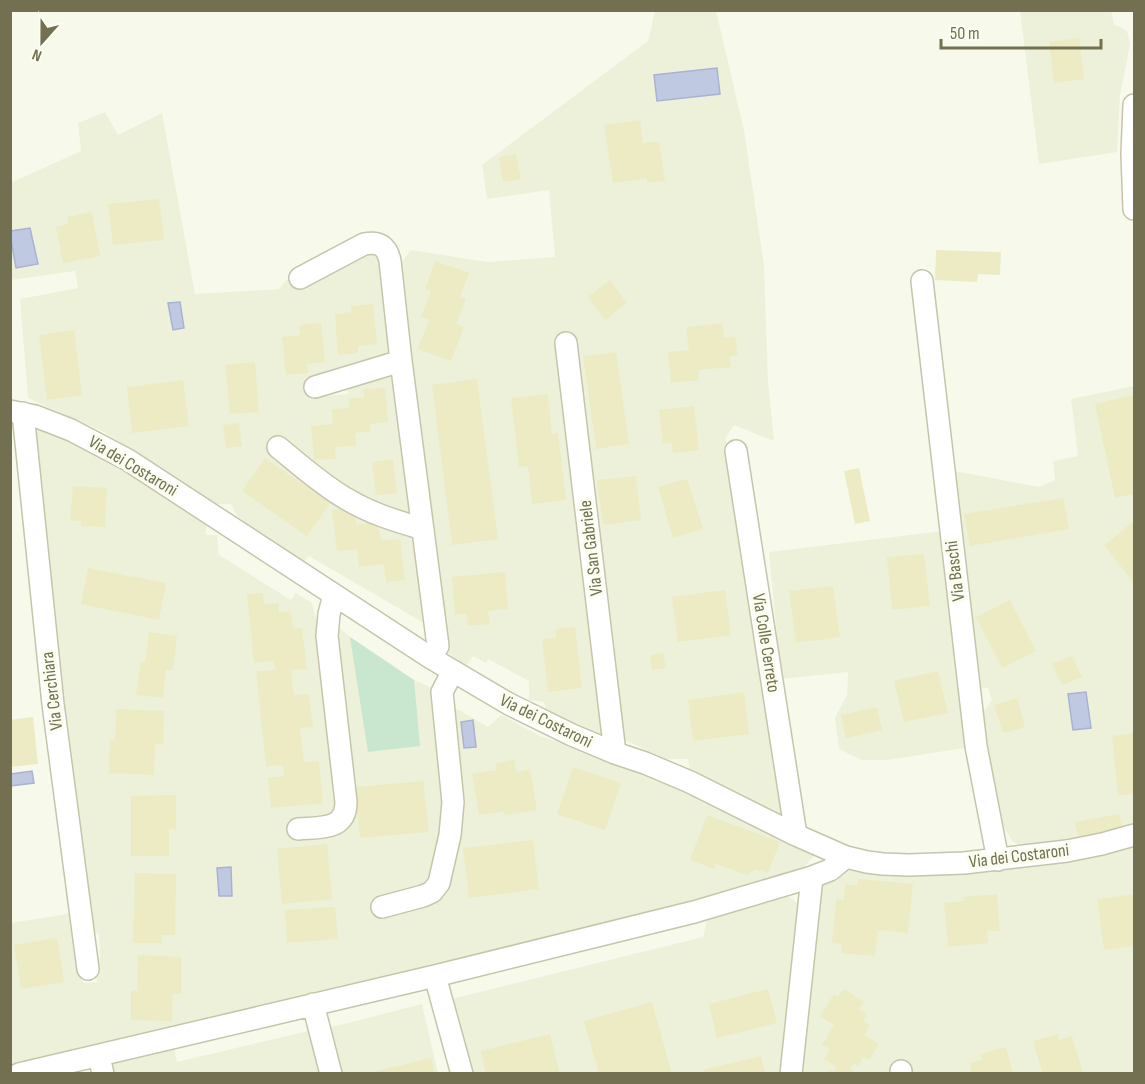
<svg xmlns="http://www.w3.org/2000/svg" width="1145" height="1084" viewBox="0 0 1145 1084" font-family="'Sofia Sans Condensed',sans-serif">
	<style>
		.residential { fill: #edf1d9 }
		.green { fill: #c9e6ce }
		.water { fill: #c0c9e2; stroke: #a7b3d2; stroke-width: 1.5 }
		.building { fill: #ecebc4 }
		.lines { fill: none; stroke-linecap: round; stroke-linejoin: round }
		.minor-casing { stroke: #c5c5ac; stroke-width: 24 }
		.minor { stroke: #fff; stroke-width: 21 }
		.labels { text-anchor: middle; dominant-baseline: central; stroke-width: 6; stroke-linejoin: round; paint-order: stroke }
		.street-label { font-size: 18px; fill: #727050; stroke: #fafdf0 }
	</style>
	<rect width="100%" height="100%" fill="#f7faea"/>
	<path class="residential" d="M655 11H716L744 130 764 265 768 381 774 441 734 425 725 439 730 451 774 771 784 816 690 770 688 759H666L618 737 603 733 599 735 547 714 544 702 529 700V681L488 659 486 663 473 656 466 666 444 650 401 263 411 250 487 262 555 257 549 190 487 199 482 165 648 41Z
		M1020 11H1111L1114 24 1127 31 1130 44 1120 96 1117 152 1039 164Z
		M105 112 118 135 162 113 195 294 279 289 287 279 301 287 354 256 372 254 383 255 395 352 314 397 348 394V386L368 383 369 378 390 373 400 377 429 626 309 556 302 564 238 517 231 504H214L104 432 28 398 20 299 78 288 75 271 11 280 10 183 81 151 78 123Z
		M1134 386V826L1124 831 1025 847 1013 842 1000 821 980 716 992 700 988 688 978 687 955 471 1039 487 1055 480 1053 461 1078 456 1071 399Z
		M37 424 95 452 206 522V535H217L219 555 291 600 296 593 312 603 318 627 335 624 350 637 414 680 449 695 450 705 488 727 501 715 540 736 632 765 815 855 797 875 281 1003 11 1067V923L74 913 83 983 97 982 93 958H100L99 934 91 929 72 791 63 697 35 434Z
		M943 531 965 748 887 760H861L839 749 835 718 847 695 848 672 781 679 769 552Z
		M1134 846V1073L799 1074 817 888 826 878 841 870 884 874 1084 858 1125 850Z
		M786 895 798 903 780 1073H470L451 999 703 937 707 920Z
		M422 1004 438 1073H339L328 1028Z
		M308 1031 319 1073 112 1074 114 1060 174 1047 177 1062Z"/>
	<path class="green" d="M350 637 414 680 420 746 368 752Z"/>
	<path class="water" d="M717 68 720 94 657 101 654 75Z
		M30 228 38 264 16 268 11 240V231Z
		M180 302 184 328 173 330 168 303Z
		M1086 692 1091 728 1073 730 1068 694Z
		M473 720 476 747 464 748 461 722Z
		M32 771 34 783 11 786V774Z
		M231 867 232 896H219L217 868Z"/>
	<path class="building" d="M1079 38 1084 79 1054 83 1049 42Z
		M640 120 643 143 659 141 665 181 647 183V178L613 183 604 125Z
		M516 154 521 179 503 182 499 157Z
		M159 199 164 240 113 245 108 204Z
		M92 212 100 256 63 263 56 227 68 224 67 217Z
		M936 250 1001 252 1000 275 978 274 977 282 935 280Z
		M435 261 469 273 460 297 466 299 456 324 464 327 451 361 418 349 429 320 421 317 431 291 425 289Z
		M610 280 627 303 605 320 588 297Z
		M373 304 377 344 358 346V353L338 355 335 314 351 312V306Z
		M321 323 325 362 307 364 308 373 286 375 282 337 300 335 299 325Z
		M722 323 724 338 735 337 738 355 730 356 731 367 698 370 699 380 671 383 668 352 689 350 686 327Z
		M74 330 82 395 47 400 39 335Z
		M616 352 629 444 596 449 583 356Z
		M255 362 259 412 230 414 225 365Z
		M477 379 498 539 452 545 432 385Z
		M183 380 189 426 132 433 127 387Z
		M385 388 388 422 370 424 371 431 355 433 356 446 335 447 336 459 314 460 311 426 333 424 332 409 350 408 349 399 364 397 363 389Z
		M548 394 552 434 558 433 566 500 532 504 528 466 519 467 511 398Z
		M1134 395V494L1115 498 1095 404Z
		M694 406 699 450 673 453 672 443 663 444 659 410Z
		M239 423 242 446 226 448 223 425Z
		M265 458 330 503 307 536 242 491Z
		M393 459 397 493 376 495 372 462Z
		M859 468 870 521 855 524 844 471Z
		M636 476 641 520 603 525 597 480Z
		M687 479 703 529 673 538 658 487Z
		M73 486 107 488 105 527 81 526V521H70Z
		M1063 498 1069 529 970 546 964 514Z
		M353 507 356 525 378 522 381 541 400 539 405 580 386 582 384 564 359 567 357 549 337 551 332 510Z
		M1134 521V583L1104 545Z
		M924 554 930 606 892 610 887 557Z
		M88 568 166 583 159 620 81 604Z
		M505 572 508 609 488 611 490 624 468 626 466 614 455 615 452 577Z
		M833 586 840 637 796 643 789 591Z
		M725 590 731 635 678 642 672 597Z
		M263 593 264 604 278 603 279 613 291 611 293 629 302 628 307 669 291 670 294 695 309 694 313 727 300 728 304 762 319 761 323 803 271 808 268 778 284 776 283 765 266 766 256 671 275 670 274 661 254 663 247 594Z
		M1010 600 1036 651 1002 668 976 617Z
		M575 627 582 688 548 692 542 639 556 637 555 629Z
		M149 632 177 636 173 670H166L163 698 136 695 141 662H145Z
		M663 653 666 668 652 670 650 655Z
		M1072 656 1082 677 1062 685 1052 664Z
		M938 671 948 713 904 722 894 681Z
		M744 692 749 734 693 741 688 700Z
		M1017 698 1025 727 1003 733 994 705Z
		M877 707 882 730 846 738 841 715Z
		M116 709 164 711 163 745 155 744 154 775 109 773 110 740H115Z
		M33 717 38 764 10 767V720Z
		M1134 733V794L1118 795 1112 736Z
		M514 760 516 772 530 769 537 810 505 815 504 811 479 815 472 774 497 770 496 763Z
		M573 767 621 783 605 830 557 814Z
		M423 781 429 832 360 838 355 787Z
		M176 795V830L169 829V856H131V796Z
		M1119 814 1122 828 1078 837 1075 822Z
		M707 815 780 842 768 873 756 869 747 875 716 864 714 869 690 860Z
		M533 840 539 889 469 898 463 848Z
		M327 844 332 899 282 904 277 849Z
		M135 873 176 874 175 935H162V943H133Z
		M858 879 913 884 908 933 878 930 875 956 841 953 842 944 832 943 836 899 844 900 845 884 857 886Z
		M997 894 1000 931H987L988 943 948 947 944 903 964 901 963 897Z
		M1134 894V946L1104 950 1097 899Z
		M335 907 338 939 287 943 285 910Z
		M57 938 64 982 21 989 14 945Z
		M138 955 181 957V994H173L172 1021 131 1020V991H137Z
		M768 989 777 1023 717 1038 709 1004Z
		M844 989 864 1002 859 1009 867 1014 863 1021 870 1025 864 1035 879 1044 869 1060 863 1057 858 1066 854 1063 850 1069 857 1074H827L830 1069 834 1072 837 1067 824 1059 830 1049 822 1045 834 1025 820 1016 834 994 838 997Z
		M652 1002 672 1074H599L584 1021Z
		M550 1034 560 1074H486L481 1051Z
		M1058 1034 1059 1040 1072 1036 1083 1073 1043 1074 1033 1041Z
		M1006 1047 1013 1074H972L970 1063 982 1060 980 1054Z
		M761 1056 765 1074H704L703 1070Z
		M431 1058 435 1074H368V1073Z"/>
	<g class="lines">
		<defs>
			<path id="minor" d="M1134 105 1132 154 1134 209
				M300 278 364 244C379 241 387 246 390 261L401 361 438 646 431 658
				M922 281 976 746 998 860
				M566 343 615 753
				M315 387 401 361
				M10 411 35 416 71 430 128 460 431 658 509 704 572 735 615 753 645 763 690 782 796 835 846 857 867 862 883 864 909 865 964 863 1067 851 1102 844 1134 835
				M23 413 53 704 88 969
				M278 447C300 465 321 484 345 498 369 513 396 521 423 529
				M736 451 796 835
				M298 829C320 827 346 831 346 802L327 636 329 614 334 595
				M382 907 423 896 432 892 439 883 450 835 453 802 442 692 453 671
				M435 976 462 1074
				M313 1004 331 1074
				M99 1056 103 1074
				M19 1074 435 976 694 912 812 877 830 870 846 857
				M791 1074 812 877
				M901 1074V1071"/>
		</defs>
		<use href="#minor" class="minor-casing"/>
		<use href="#minor" class="minor"/>
	</g>
	<g class="labels">
		<g class="street-label">
			<text transform="translate(133 466) rotate(31)">Via dei Costaroni</text>
			<text transform="translate(591 548) rotate(-97)">Via San Gabriele</text>
			<text transform="translate(955 571) rotate(-97)">Via Baschi</text>
			<text transform="translate(766 643) rotate(81)">Via Colle Cerreto</text>
			<text transform="translate(52 691) rotate(-97)">Via Cerchiara</text>
			<text transform="translate(546 721) rotate(26)">Via dei Costaroni</text>
			<text transform="translate(1019 856) rotate(-7)">Via dei Costaroni</text>
		</g>
	</g>
	<rect width="1145" height="1084" fill="none" stroke="#727050" stroke-width="24"/>
	<g transform="translate(42 42) rotate(201)" stroke="#fafdf0" stroke-width="4.5" paint-order="stroke">
	<path d="M0-4.5L10 22L0 15L-10 22Z" fill="#727050"/>
	<text y="-9" font-size="16" font-weight="bold" text-anchor="middle" fill="#727050">N</text>
	</g>
	<path d="M941 39v9h160v-9" fill="none" stroke="#727050" stroke-width="3"/>
	<text x="950" y="39" font-size="18" fill="#727050" stroke="#fafdf0" stroke-width="4.5" paint-order="stroke">50 m</text>
</svg>
